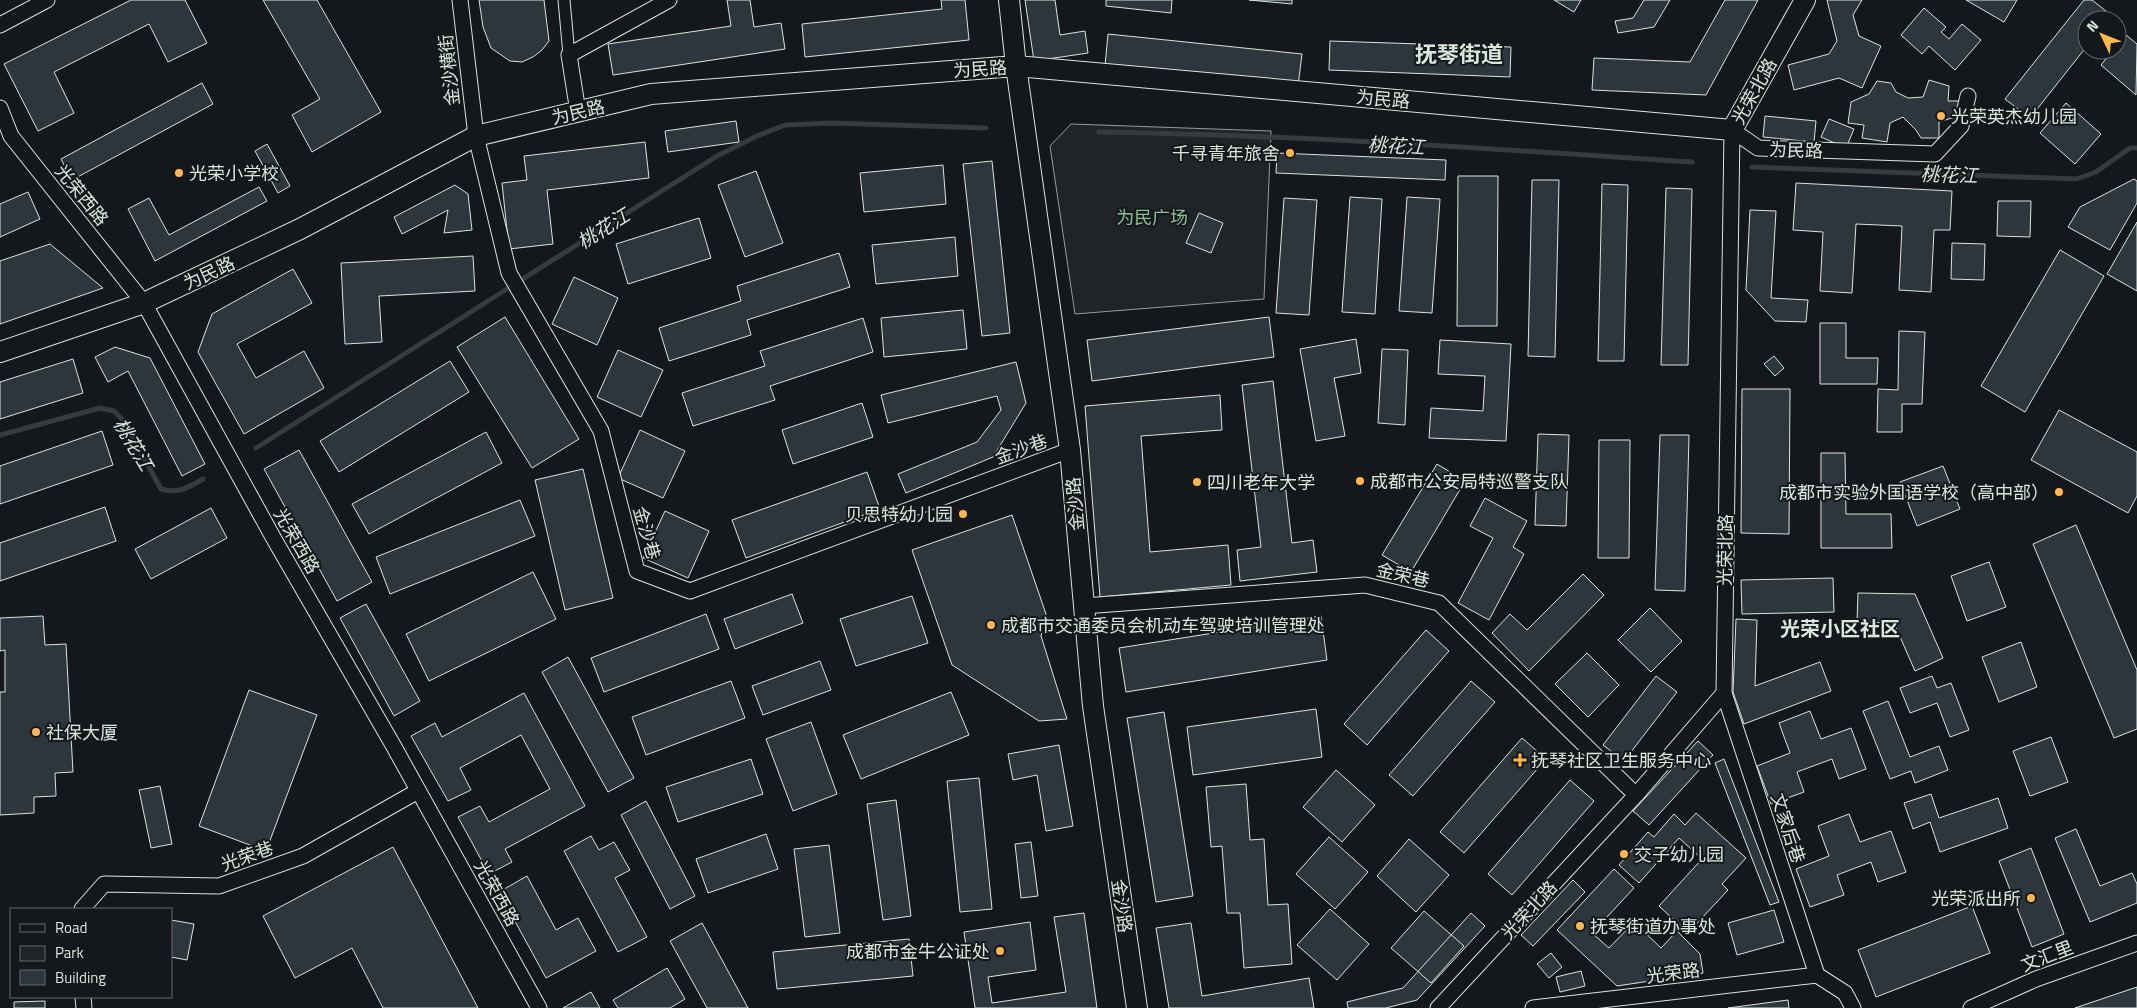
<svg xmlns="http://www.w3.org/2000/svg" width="2137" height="1008" viewBox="0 0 2137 1008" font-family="'Titillium Web','Noto Sans SC',sans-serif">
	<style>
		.green { fill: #202428; stroke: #939e99 }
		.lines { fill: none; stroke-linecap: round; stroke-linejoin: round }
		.stream { stroke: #363b3e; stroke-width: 5 }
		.building { fill: #2c363c; stroke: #d8e6dc }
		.pedestrian-casing { stroke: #d8e6dc; stroke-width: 13 }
		.minor-casing { stroke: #d8e6dc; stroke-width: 17 }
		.tertiary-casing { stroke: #d8e6dc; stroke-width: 22 }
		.pedestrian { stroke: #14181c; stroke-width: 11 }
		.minor { stroke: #14181c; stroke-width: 15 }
		.tertiary { stroke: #14181c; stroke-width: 20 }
		.poi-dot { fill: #ffb74d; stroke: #14181c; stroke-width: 2 }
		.labels { text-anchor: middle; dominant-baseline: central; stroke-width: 4; stroke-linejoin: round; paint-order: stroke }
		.street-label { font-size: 18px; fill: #d8e6dc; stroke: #14181c }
		.poi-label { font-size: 18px; fill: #d8e6dc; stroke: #14181c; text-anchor: start }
		.park-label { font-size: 18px; fill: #8ac095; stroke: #14181c }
		.water-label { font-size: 19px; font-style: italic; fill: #d8e6dc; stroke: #14181c }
		.quarter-label { font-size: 20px; font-weight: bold; fill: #d8e6dc; stroke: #14181c }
		.district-label { font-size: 22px; font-weight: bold; fill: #d8e6dc; stroke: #14181c }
	</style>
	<rect width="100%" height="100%" fill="#14181c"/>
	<path class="green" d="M1071 124 1271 131 1264 299 1075 314 1050 146Z"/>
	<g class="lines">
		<path class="stream" d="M1099 132C1297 135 1495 149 1692 162
			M1752 167 2076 179 2096 172 2130 148H2137
			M0 435 100 408 114 411 122 419 161 489C178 494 188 488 203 479
			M256 448 717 156 757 136 785 125 832 123 986 128"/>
	</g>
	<path class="building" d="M131 0H185L207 43 168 62 149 24 54 72 74 113 38 131 4 64Z
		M263 0H317L381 112 312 152 292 115 320 99Z
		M479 0H544L549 41 542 50 533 57 522 62 510 61 491 48 483 27Z
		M727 0H750L754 27 781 23 785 49 613 75 608 44 731 26Z
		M941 0H965L969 40 805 57 802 24 942 9Z
		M1025 0H1055L1060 35 1085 31 1088 53 1034 61Z
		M1106 0H1172L1171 13 1106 6Z
		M1249 0H1292V4Z
		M1554 0H1581L1574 12Z
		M1644 0H1670L1654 27 1618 33 1615 21 1633 18Z
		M1725 0H1758L1706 95 1592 90 1594 58 1690 62Z
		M1827 0H1862L1853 15 1859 36 1881 46 1862 88 1839 78 1794 90 1788 65 1829 54 1837 41Z
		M1966 0H2017L2004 22Z
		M2084 0H2092L2111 15 2108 20H2087V46L2030 118 2005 99Z
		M1924 8 1946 27 1941 32 1949 39 1962 24 1981 40 1955 70 1929 46 1922 54 1901 35Z
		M1108 34 1302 54 1298 86 1105 66Z
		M2126 35 2137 44 2136 95 2101 65 2113 50H2117V46Z
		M1330 41 1511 47 1510 77 1329 70Z
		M1929 80 1949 86 1948 101H1959L1958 116 1939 122V138H1921L1916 130 1903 117 1890 123 1887 142 1862 138 1864 125 1848 123 1851 102 1869 94 1877 81 1891 83 1896 92 1908 98 1923 97Z
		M202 83 213 104 72 180 61 159Z
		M2066 103 2101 134 2075 164 2040 133Z
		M1765 116 1816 121 1814 142 1763 137Z
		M1829 119 1854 129 1846 148 1821 137Z
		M736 121 739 142 668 152 665 131Z
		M645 142 649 178 547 190 553 244 509 249 502 183 527 180 524 156Z
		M267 144 290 186 278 193 255 151Z
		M1277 153 1446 160 1445 180 1276 173Z
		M992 161 1010 333 982 336 963 164Z
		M943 165 946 204 864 212 860 173Z
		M756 171 783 243 745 257 718 185Z
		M1458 176H1498L1497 326H1457Z
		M2134 179 2137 181V203L2110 250 2068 227 2080 207Z
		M1532 180H1559L1555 357 1528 356Z
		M1796 183 1952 191 1950 230H1934L1931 292 1899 290 1902 226 1856 224 1852 293 1820 291 1823 232 1793 230Z
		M1602 184 1628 185 1624 361H1598Z
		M455 185 468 194 472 230 444 233 448 210 402 234 394 217Z
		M259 187 267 201 155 261 128 209 149 198 169 235Z
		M1666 188 1692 189 1688 365H1661Z
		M28 192 40 219 0 237V204Z
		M1350 197 1382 199 1375 314 1342 312Z
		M1407 197 1440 199 1432 313 1399 311Z
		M1284 198 1317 200 1309 315 1276 313Z
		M1998 201H2031L2030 237 1997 236Z
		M1750 210 1776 211 1771 298 1808 300 1806 322 1775 321 1746 290Z
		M1199 213 1223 223 1211 253 1186 243Z
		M699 218 711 258 628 284 616 244Z
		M2137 222V291L2107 274Z
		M955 237 958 276 876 284 872 245Z
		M1952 243 1985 244 1984 280 1951 279Z
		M50 244 103 288 0 324V261Z
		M2060 250 2104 276 2025 412 1981 386Z
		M839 253 850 287 747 320 751 335 669 361 659 328 741 301 737 286Z
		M473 256 475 291 379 296 382 342 345 344 341 263Z
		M293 269 312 303 237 344 256 378 304 351 324 388 244 434 198 352 212 314Z
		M574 277 618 298 597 345 552 324Z
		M963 310 967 349 884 357 881 318Z
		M505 317 579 439 532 468 457 347Z
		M1269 317 1274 357 1092 381 1087 340Z
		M863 318 873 352 770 386 775 400 693 426 682 393 765 366 760 351Z
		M1820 323H1846V358H1878L1877 384H1820Z
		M1899 331 1925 332 1922 404H1902V432H1877L1878 389 1898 390Z
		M1356 339 1361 373 1334 378 1345 436 1316 441 1300 349Z
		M1440 340 1511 344 1506 441 1429 438 1431 408 1483 411 1485 376 1438 374Z
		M115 347 150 358 205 464 182 476 128 371 108 382 95 357Z
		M1382 349 1408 350 1405 425 1378 423Z
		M618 350 663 370 641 417 597 397Z
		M1774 356 1784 368 1775 376 1764 364Z
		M73 359 83 393 0 419V382Z
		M450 361 469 392 339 472 320 441Z
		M1016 362 1026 403 993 457 906 493 898 474 977 442 1001 410 997 396 888 423 881 395Z
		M1273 381 1292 543 1313 540 1317 572 1240 581 1237 550 1261 547 1242 385Z
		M1742 389H1790L1789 534 1741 533Z
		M1220 395 1222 430 1141 436 1150 552 1228 545 1231 585 1100 597 1085 406Z
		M862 403 873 437 793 464 782 430Z
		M2059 410 2137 452V496L2128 513 2031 460Z
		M640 430 685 451 663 498 618 478Z
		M102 431 113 465 0 504V466Z
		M486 432 502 463 369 534 352 504Z
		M1538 434 1569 435 1566 526 1535 525Z
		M1660 435H1689L1685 591 1655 590Z
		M1599 440H1630L1629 558H1598Z
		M299 450 372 582 337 601 264 469Z
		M1821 453H1845L1846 514H1891L1892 548H1821Z
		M1437 464 1465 481 1411 572 1382 555Z
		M1943 466 1960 509 1917 526 1900 482Z
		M583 469 613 598 565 610 535 480Z
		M867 472 880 509 746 558 732 520Z
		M1485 498 1527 521 1513 547 1524 554 1489 620 1458 603 1493 538 1470 526Z
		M520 500 535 536 390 594 376 557Z
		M105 507 116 541 0 581V543Z
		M211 508 227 538 151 579 135 549Z
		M665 511 709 531 688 578 643 558Z
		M1012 515 1046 614 1041 636 1067 719 1039 721 952 665 912 550Z
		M2076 525 2137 670V729L2114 738 2033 544Z
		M1989 562 2006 607 1967 621 1951 576Z
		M533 572 556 619 429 681 406 634Z
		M1583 574 1604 595 1529 671 1492 633 1510 614 1527 630Z
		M1833 578 1834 612 1742 614 1741 580Z
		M1858 593 1915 594 1943 658 1915 671 1894 623 1857 622Z
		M792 594 803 623 735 649 724 619Z
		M912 596 928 643 856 666 840 619Z
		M366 604 420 701 394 716 340 618Z
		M1650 608 1682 641 1651 672 1618 640Z
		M706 614 719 649 604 692 591 658Z
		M43 616 45 645 66 644 73 772 55 773 56 796 34 797V813L0 815V692H5V650L0 651V618Z
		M1321 616 1327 660 1126 692 1119 648Z
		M1736 619 1757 620 1755 686 1820 662 1831 691 1744 724 1733 692Z
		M1426 630 1449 651 1367 745 1344 724Z
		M2021 642 2037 687 1999 702 1982 657Z
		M1587 653 1619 685 1588 717 1555 684Z
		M568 657 634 778 608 792 542 672Z
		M820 661 831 690 763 715 752 686Z
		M1656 676 1677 692 1624 761 1603 745Z
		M1932 676 1937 688 1951 683 1969 730 1950 737 1937 703 1910 713 1900 688Z
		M731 681 745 718 646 755 632 717Z
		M1471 681 1495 702 1413 796 1389 775Z
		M249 690 317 715 266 851 199 826Z
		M951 692 969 735 861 779 843 735Z
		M524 693 585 806 505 849 512 862 489 874 458 817 480 806 489 822 550 789 521 735 460 768 471 790 448 801 411 736 435 723 442 737Z
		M1888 701 1910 757 1939 746 1948 770 1915 783 1911 771 1890 779 1863 711Z
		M1316 709 1322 757 1193 775 1187 727Z
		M1810 711 1821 739 1851 728 1866 769 1839 779 1832 759 1797 772 1804 792 1771 804 1757 766 1790 753 1779 723Z
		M1164 712 1193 896 1156 902 1127 718Z
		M811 722 837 794 793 811 766 739Z
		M2051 737 2068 782 2030 796 2013 751Z
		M1522 738 1546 759 1464 853 1440 832Z
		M1698 741 1713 755 1649 825 1633 811Z
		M1059 745 1073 826 1046 831 1037 775 1013 780 1008 754Z
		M751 759 763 794 678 822 666 787Z
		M1724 759 1779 902 1770 905 1715 763Z
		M1336 770 1375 805 1342 842 1303 807Z
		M979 778 992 909 960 912 947 781Z
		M1570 780 1594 801 1512 895 1488 874Z
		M1246 784 1250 840 1264 839 1268 905 1288 904 1292 964 1244 968 1240 913H1227L1222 846 1211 847 1206 787Z
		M160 786 172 844 151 848 139 790Z
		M1931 794 1939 818 1998 798 2008 828 1940 852 1930 822 1913 829 1904 803Z
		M896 800 911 916 883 920 867 804Z
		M646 801 695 896 670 909 621 815Z
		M1696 813 1746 858 1722 884 1728 890 1688 933 1659 906 1702 859 1679 838 1639 883 1619 865 1648 832 1654 837 1674 814 1685 825Z
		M1849 814 1860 842 1891 831 1906 872 1878 882 1871 862 1837 875 1844 895 1810 907 1796 869 1829 856 1818 826Z
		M2076 829 2100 886 2132 873 2137 884V903L2090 922 2055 838Z
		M766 834 778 869 708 893 696 859Z
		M591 836 599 850 614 842 630 870 615 878 647 937 618 952 564 851Z
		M1329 837 1368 872 1335 909 1296 874Z
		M1409 839 1449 875 1416 912 1377 876Z
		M1031 842 1038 896 1021 898 1015 844Z
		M829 845 840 933 805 937 794 849Z
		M393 847 478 1008H383L352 948 295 978 263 916Z
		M2031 848 2064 934 2032 947 1999 861Z
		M1614 869 1634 888 1592 933 1609 948 1634 922 1661 948 1677 931 1700 954 1703 973 1617 986 1557 930Z
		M527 876 556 930 578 918 596 951 546 978 499 892Z
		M1573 880 1585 892 1533 946 1521 935Z
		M1972 906 1990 953 1876 997 1858 950Z
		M1330 909 1369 944 1337 980 1297 945Z
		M1774 910 1784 942 1737 955 1728 923Z
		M1424 911 1464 946 1431 983 1391 948Z
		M1084 913 1097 1008H975L964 932 1030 922 1036 970 988 977 992 1003 1066 992 1054 917Z
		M1471 913 1485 926 1417 1000 1386 1008H1348L1347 1002 1403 988Z
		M171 920 194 924 187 960 171 957Z
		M702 923 748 1008H707L670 941Z
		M1191 923 1202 996 1309 978 1314 1008H1169L1156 928Z
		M909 939 913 976 777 989 773 952Z
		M1551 953 1562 967 1549 978 1537 964Z
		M667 968 685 999 670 1008H618L613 1000Z
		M1581 971 1585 986 1560 992 1556 977Z
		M2137 987V1008H2075Z
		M591 992 600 1008H563Z
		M1788 1000 1789 1008H1728Z
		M45 1001V1008H14V1002Z"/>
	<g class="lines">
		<defs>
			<path id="pedestrian" d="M564 0 569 55"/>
			<path id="minor" d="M460 0 476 136 509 273 601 431 637 571 690 591 1070 450
				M0 25 47 0
				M0 108 11 136 144 303 274 539 393 745 539 1008
				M578 112 569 55 669 0
				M1732 130 1758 148 1935 154 1961 126 1968 96
				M1084 606 1365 585 1439 603 1636 795
				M1724 693 1817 975
				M82 909 104 884 219 886 303 856 418 791
				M1817 975 1845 993 1853 1008
				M83 997 84 1008
				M1438 1008 1636 795 1724 693 1732 130
				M1533 1008 1817 975
				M1971 1008 2036 979 2137 943"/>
			<path id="tertiary" d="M1009 0 1016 66 1070 450 1093 706 1137 1008
				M0 352 144 303 300 229 476 136 651 94 1016 66 1732 130 1805 0"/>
		</defs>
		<use href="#pedestrian" class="pedestrian-casing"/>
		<use href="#minor" class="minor-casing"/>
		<use href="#tertiary" class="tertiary-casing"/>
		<use href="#pedestrian" class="pedestrian"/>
		<use href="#minor" class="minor"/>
		<use href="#tertiary" class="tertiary"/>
	</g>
	<g class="poi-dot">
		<circle cx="1941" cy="116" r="5"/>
		<circle cx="1290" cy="153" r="5"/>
		<circle cx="179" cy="173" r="5"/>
		<circle cx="1360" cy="481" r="5"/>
		<circle cx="1197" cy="482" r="5"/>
		<circle cx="2059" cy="492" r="5"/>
		<circle cx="963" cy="514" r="5"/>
		<circle cx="991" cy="625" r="5"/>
		<circle cx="36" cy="732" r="5"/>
		<path d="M1517.5 752.5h5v5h5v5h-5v5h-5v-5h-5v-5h5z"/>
		<circle cx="1624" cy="854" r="5"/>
		<circle cx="2031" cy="898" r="5"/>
		<circle cx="1580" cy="926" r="5"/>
		<circle cx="1000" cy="951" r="5"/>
	</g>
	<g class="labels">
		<g class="street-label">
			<text transform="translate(980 69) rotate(-4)">为民路</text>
			<text transform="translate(449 70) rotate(-96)">金沙横街</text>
			<text transform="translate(1754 91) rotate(-61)">光荣北路</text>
			<text transform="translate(1383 99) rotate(5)">为民路</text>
			<text transform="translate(578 112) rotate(-13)">为民路</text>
			<text transform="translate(1796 150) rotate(2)">为民路</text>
			<text transform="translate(82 195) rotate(51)">光荣西路</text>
			<text transform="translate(209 273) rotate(-25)">为民路</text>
			<text transform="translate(1021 449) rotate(-20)">金沙巷</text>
			<text transform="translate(1075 504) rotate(-95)">金沙路</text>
			<text transform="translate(647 533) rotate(74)">金沙巷</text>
			<text transform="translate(297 541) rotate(60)">光荣西路</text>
			<text transform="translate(1725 550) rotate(-89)">光荣北路</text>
			<text transform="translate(1403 575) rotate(13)">金荣巷</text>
			<text transform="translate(1788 828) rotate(72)">文家后巷</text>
			<text transform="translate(247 856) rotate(-20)">光荣巷</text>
			<text transform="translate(497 893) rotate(61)">光荣西路</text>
			<text transform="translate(1122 906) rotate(82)">金沙路</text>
			<text transform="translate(1529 910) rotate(-47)">光荣北路</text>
			<text transform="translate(2047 956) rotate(-21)">文汇里</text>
			<text transform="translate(1673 973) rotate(-7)">光荣路</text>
		</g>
		<g class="poi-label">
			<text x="1951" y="116">光荣英杰幼儿园</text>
			<text x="1280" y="153" text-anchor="end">千寻青年旅舍</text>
			<text x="189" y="173">光荣小学校</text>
			<text x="1370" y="481">成都市公安局特巡警支队</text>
			<text x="1207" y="482">四川老年大学</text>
			<text x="2049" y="492" text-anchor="end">成都市实验外国语学校（高中部）</text>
			<text x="953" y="514" text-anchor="end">贝思特幼儿园</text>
			<text x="1001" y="625">成都市交通委员会机动车驾驶培训管理处</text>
			<text x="46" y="732">社保大厦</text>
			<text x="1531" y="760">抚琴社区卫生服务中心</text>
			<text x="1634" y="854">交子幼儿园</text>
			<text x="2021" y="898" text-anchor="end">光荣派出所</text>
			<text x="1590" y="926">抚琴街道办事处</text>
			<text x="990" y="951" text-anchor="end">成都市金牛公证处</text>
		</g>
		<g class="park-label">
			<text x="1152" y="217">为民广场</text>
		</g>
		<g class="water-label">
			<text transform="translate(1396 145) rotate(3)">桃花江</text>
			<text transform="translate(1949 174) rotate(2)">桃花江</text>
			<text transform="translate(603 228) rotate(-32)">桃花江</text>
			<text transform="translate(134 444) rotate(59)">桃花江</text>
		</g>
		<g class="quarter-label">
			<text x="1840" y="628">光荣小区社区</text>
		</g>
		<g class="district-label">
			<text x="1459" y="54">抚琴街道</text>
		</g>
	</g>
	<rect x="10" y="908" width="162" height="90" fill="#14181c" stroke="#626a69"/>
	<rect x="20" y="924" width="25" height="8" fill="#14181c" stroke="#626a69"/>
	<text x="55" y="933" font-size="15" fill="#d8e6dc">Road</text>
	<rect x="20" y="946" width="25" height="15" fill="#202428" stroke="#626a69"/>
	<text x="55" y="958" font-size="15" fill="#d8e6dc">Park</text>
	<rect x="20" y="970" width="25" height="15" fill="#2c363c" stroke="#626a69"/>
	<text x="55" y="983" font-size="15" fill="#d8e6dc">Building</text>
	<g transform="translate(2102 35) rotate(313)"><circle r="24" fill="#14181c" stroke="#626a69"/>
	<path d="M0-4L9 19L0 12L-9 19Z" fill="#ffb74d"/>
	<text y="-8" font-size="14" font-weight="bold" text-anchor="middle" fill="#d8e6dc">N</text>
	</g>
</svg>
